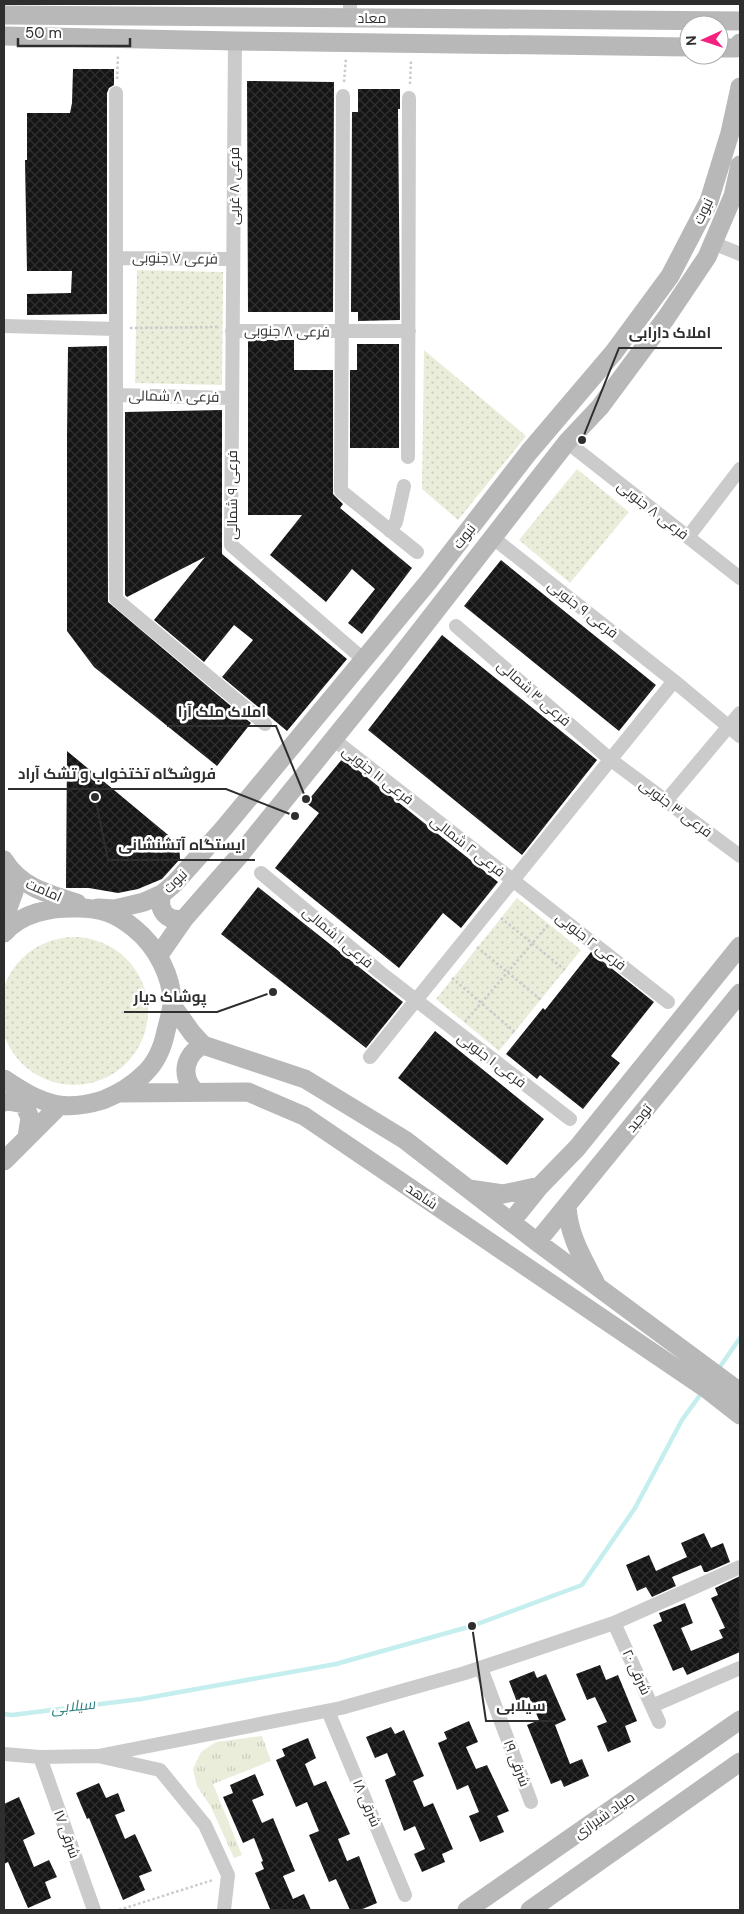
<svg xmlns="http://www.w3.org/2000/svg" width="744" height="1914" viewBox="0 0 744 1914" font-family="'DM Sans',Cairo,sans-serif">
	<style>
		.grass { fill: url(#grass-tufts) }
		.park { fill: url(#park-dots) }
		.lines { fill: none; stroke-linecap: round; stroke-linejoin: round }
		.stream { stroke: #c5eeee; stroke-width: 4.5 }
		.building { fill: url(#building-cross-hatch) }
		.path { stroke: #cbcbcb; stroke-width: 2.5; stroke-dasharray: 2.5 2.5; stroke-linecap: butt }
		.street { stroke: #cbcbcb; stroke-width: 14 }
		.secondary { stroke: #b8b8b8; stroke-width: 19 }
		.labels { text-anchor: middle; dominant-baseline: central; stroke-width: 5; stroke-linejoin: round; paint-order: stroke }
		.street-label { font-size: 14px; fill: #2e2e2e; stroke: #fff }
		.water-label { font-size: 15px; font-style: italic; fill: #308283; stroke: #fff }
		.leader { fill: none; stroke: #2e2e2e; stroke-width: 2 }
		.callout-dot { fill: #2e2e2e; stroke: #fff; stroke-width: 2 }
		.callout-label { font-size: 15px; text-anchor: middle; font-weight: bold; fill: #2e2e2e; stroke: #fff; stroke-width: 5; stroke-linejoin: round; paint-order: stroke }
	</style>
	<defs>
		<pattern id="grass-tufts" width="24" height="20" patternUnits="userSpaceOnUse" patternTransform="scale(1.25)"><rect width="24" height="20" fill="#ebeddb"/><path d="M3 7l-1-3M5 7V3M7 7l1-3M15 17l-1-3M17 17v-4M19 17l1-3" fill="none" stroke="#caccbc"/></pattern>
		<pattern id="park-dots" width="8" height="8" patternUnits="userSpaceOnUse" patternTransform="scale(1.25)"><rect width="8" height="8" fill="#ebeddb"/><path d="M2 2h.1M6 6h.1" fill="none" stroke="#caccbc" stroke-width="1.8" stroke-linecap="round"/></pattern>
		<pattern id="building-cross-hatch" width="8" height="8" patternUnits="userSpaceOnUse" patternTransform="scale(1.25)"><rect width="8" height="8" fill="#151515"/><path d="M0 0l8 8M0 8l8-8" fill="none" stroke="#2f2f2f"/></pattern>
	</defs>
	<rect width="100%" height="100%" fill="#fff"/>
	<path class="grass" d="M262 1736 271 1761 213 1784 242 1855 234 1858 211 1807 197 1786 193 1769 201 1752 216 1742Z"/>
	<path class="park" d="M137 270 223 272 222 385 135 383Z
		M424 350 526 436 458 520 422 489Z
		M577 469 629 512 570 583 519 540Z
		M517 898 581 950 499 1051 436 999Z
		M0 1011a74 74 0 1 1 148 0a74 74 0 1 1-148 0Z"/>
	<g class="lines">
		<path class="stream" d="M717 1371 740 1338
			M4 1714 12 1715 141 1699 336 1664 472 1626 582 1585 635 1508 682 1420 703 1391"/>
	</g>
	<path class="building" d="M73 69H114V85L109 88 107 93V314L27 315V294L71 293 72 271H27L25 160H27V113H70L72 103Z
		M247 81 334 82 333 312H248Z
		M358 89H400V109H398L400 320 358 321V312H351L352 112H358Z
		M248 340H294V370H333V494L343 504 340 508 412 568 362 634 348 623 375 589 352 569 326 602 270 555 302 515H248Z
		M357 344H399V448H350V370H357Z
		M107 346 108 602 251 723 217 766 94 667 67 631V435L68 347Z
		M222 410V554L347 659 287 731 222 677 253 640 234 625 204 662 154 620 205 557 127 597 125 595V412Z
		M501 560 656 685 619 731 464 606Z
		M442 635 597 760 522 855 368 730Z
		M67 751 179 844 180 859 162 879 138 889 118 893 89 888H66Z
		M343 758 498 882 461 928 443 913 399 968 275 868 319 813 306 803Z
		M258 887 403 1002 366 1048 221 934Z
		M591 952 654 1002 611 1056 620 1063 583 1109 540 1075 537 1079 506 1054 543 1008 545 1010Z
		M435 1031 544 1119 507 1165 398 1078Z
		M704 1533 711 1548 723 1543 730 1562 707 1572H704L701 1565 672 1577 676 1586 652 1597 646 1587 637 1591 626 1565 649 1555 656 1571 687 1557 681 1543Z
		M740 1576V1652L687 1675 683 1667 673 1671 653 1625 662 1621 659 1613 685 1603 693 1623 681 1628 691 1651 723 1638 719 1630 725 1628 711 1598 718 1595 715 1588Z
		M600 1665 606 1680 618 1675 637 1721 625 1726 631 1742 608 1752 597 1726 607 1722 595 1697 587 1700 576 1674Z
		M534 1671 537 1678 546 1674 566 1720 555 1725 570 1764 582 1759 589 1776 564 1787 561 1780 551 1784 527 1725 539 1720 529 1697 517 1702 509 1681Z
		M469 1721 478 1742 466 1747 476 1769 487 1765 509 1811 497 1816 504 1832 480 1842 469 1816 479 1812 468 1785 457 1790 438 1743 447 1739 444 1732Z
		M391 1727 395 1734 404 1730 424 1776 413 1781 424 1807 433 1803 453 1849 442 1854 445 1862 422 1872 414 1854 425 1849 415 1826 404 1831 385 1780 396 1775 387 1753 375 1758 366 1737Z
		M308 1738 316 1758 305 1764 314 1786 326 1781 350 1834 338 1839 347 1861 359 1856 377 1903 360 1910H350L336 1879 329 1882 309 1835 319 1831 307 1802 296 1807 276 1760 285 1756 282 1749Z
		M255 1774 264 1795 252 1800 262 1823 273 1818 295 1871 283 1876 293 1899 304 1894 311 1910H268L270 1909 255 1873 264 1869 261 1862 263 1861 254 1838 243 1843 223 1797 233 1793 230 1785Z
		M99 1783 106 1798 118 1793 125 1811 115 1815 125 1839 135 1834 152 1871 139 1876 145 1890 123 1900 89 1818 87 1819 76 1793Z
		M19 1797 35 1834 23 1840 34 1867 49 1860 57 1877 45 1882 51 1898 28 1908 8 1862 4 1864V1804Z"/>
	<g class="lines">
		<path class="path" d="M117 79 118 55
			M344 82 346 58
			M410 84 411 60
			M130 328 219 327
			M501 918 565 970
			M477 947 541 1000
			M452 978 515 1032
			M465 1022 548 925
			M119 1910 213 1880"/>
		<path class="street" d="M350 4V18
			M235 41 231 545 363 659
			M116 93V599L265 724
			M343 96 341 491 417 552
			M713 243 740 254
			M116 258 233 259
			M4 326 116 329
			M232 331H409
			M116 395 232 398
			M567 442 740 578
			M408 457 409 98
			M390 531 396 522 404 486
			M492 537 674 681 740 736
			M688 537 740 469
			M456 626 611 760 740 856
			M333 739 668 1002
			M666 801 740 713
			M261 873 381 973 570 1119
			M370 1057 674 681
			M614 1623 659 1722
			M481 1668 531 1802
			M652 1706 740 1668
			M328 1711 405 1895
			M4 1754 40 1757 98 1756 160 1770 205 1825 228 1875 224 1910
			M98 1756 341 1708 465 1673 614 1623 740 1567
			M40 1757 94 1910"/>
		<path class="secondary" d="M4 15 740 21
			M4 36 235 41 689 47
			M719 48H736L740 43
			M4 860C20 887 48 894 77 903
			M162 894C157 911 167 922 184 919
			M98 908 115 909 144 902 162 894 175 883 224 828 429 581 529 452 614 352 670 276 709 201 730 133 740 87
			M4 909 8 908 14 892 11 871
			M4 933C21 913 51 907 77 908 101 908 116 913 135 929 156 946 173 977 172 1005 171 1013 168 1023 166 1031 163 1046 156 1063 144 1074 132 1086 118 1094 103 1100 90 1104 72 1107 58 1105 36 1100 22 1091 4 1079
			M159 955 184 919 239 856 395 663 567 442 600 407 666 318 707 257 733 196 740 165
			M172 1005 192 1033 203 1045 305 1079 405 1140 537 1242 740 1392
			M195 1092C192 1088 188 1083 187 1078 183 1064 191 1051 203 1045
			M121 1093 248 1092 304 1116 708 1390 740 1415
			M4 1102 8 1101 24 1104 30 1118 27 1137
			M4 1161 60 1105
			M469 1189 503 1194 540 1186
			M567 1205C568 1234 582 1257 595 1282
			M511 1222 540 1186 577 1148 740 946
			M537 1242 740 993
			M467 1910 740 1720
			M530 1910 740 1762"/>
	</g>
	<g class="labels">
		<g class="street-label">
			<text x="372" y="18">معاد</text>
			<text transform="translate(234 186) rotate(-90)">فرعی ۸ غربی</text>
			<text transform="translate(703 211) rotate(-65)">نبوت</text>
			<text transform="translate(175 258) rotate(1)">فرعی ۷ جنوبی</text>
			<text transform="translate(287 331) rotate(1)">فرعی ۸ جنوبی</text>
			<text transform="translate(174 396) rotate(1)">فرعی ۸ شمالی</text>
			<text transform="translate(232 495) rotate(-90)">فرعی ۹ شمالی</text>
			<text transform="translate(653 510) rotate(38)">فرعی ۸ جنوبی</text>
			<text transform="translate(464 536) rotate(-52)">نبوت</text>
			<text transform="translate(583 609) rotate(38)">فرعی ۹ جنوبی</text>
			<text transform="translate(534 693) rotate(41)">فرعی ۳ شمالی</text>
			<text transform="translate(378 775) rotate(38)">فرعی ۱۱ جنوبی</text>
			<text transform="translate(676 808) rotate(37)">فرعی ۳ جنوبی</text>
			<text transform="translate(468 846) rotate(38)">فرعی ۲ شمالی</text>
			<text transform="translate(175 881) rotate(-45)">نبوت</text>
			<text transform="translate(44 890) rotate(23)">امامت</text>
			<text transform="translate(338 937) rotate(40)">فرعی ۱ شمالی</text>
			<text transform="translate(591 941) rotate(38)">فرعی ۲ جنوبی</text>
			<text transform="translate(492 1060) rotate(37)">فرعی ۱ جنوبی</text>
			<text transform="translate(639 1118) rotate(-51)">توحید</text>
			<text transform="translate(422 1196) rotate(34)">شاهد</text>
			<text transform="translate(637 1672) rotate(65)">۲۰ شرقی</text>
			<text transform="translate(517 1763) rotate(69)">۱۹ شرقی</text>
			<text transform="translate(367 1803) rotate(67)">۱۸ شرقی</text>
			<text transform="translate(604 1815) rotate(-35)">صیاد شیرازی</text>
			<text transform="translate(67 1834) rotate(70)">۱۷ شرقی</text>
		</g>
		<g class="water-label">
			<text transform="translate(73 1706) rotate(-6)">سیلابی</text>
		</g>
	</g>
	<path class="leader" d="M582 440L619 348H722M306 799L276 726H167M295 816L226 789H8M95 797L108 860H255M273 992L217 1012H124M472 1626L486 1721H556"/>
	<g class="callout-dot">
		<circle cx="582" cy="440" r="5"/>
		<circle cx="306" cy="799" r="5"/>
		<circle cx="295" cy="816" r="5"/>
		<circle cx="95" cy="797" r="5"/>
		<circle cx="273" cy="992" r="5"/>
		<circle cx="472" cy="1626" r="5"/>
	</g>
	<g class="callout-label">
		<text x="670" y="338">املاک دارابی</text>
		<text x="222" y="717">املاک ملک آرا</text>
		<text x="117" y="779">فروشگاه تختخواب و تشک آراد</text>
		<text x="182" y="850">ایستگاه آتشنشانی</text>
		<text x="170" y="1002">پوشاک دیار</text>
		<text x="521" y="1711">سیلابی</text>
	</g>
	<rect width="744" height="1914" fill="none" stroke="#2e2e2e" stroke-width="10"/>
	<g transform="translate(704 40) rotate(267)"><circle r="24" fill="#ffffff" stroke="#ababab"/>
	<path d="M0-4L9 19L0 12L-9 19Z" fill="#f32281"/>
	<text y="-8" font-size="14" font-weight="bold" text-anchor="middle" fill="#2e2e2e">N</text>
	</g>
	<path d="M18 38v8h112v-8" fill="none" stroke="#2e2e2e" stroke-width="2.5"/>
	<text x="25" y="38" font-size="15" fill="#2e2e2e" stroke="#ffffff" stroke-width="4" paint-order="stroke">50 m</text>
</svg>
